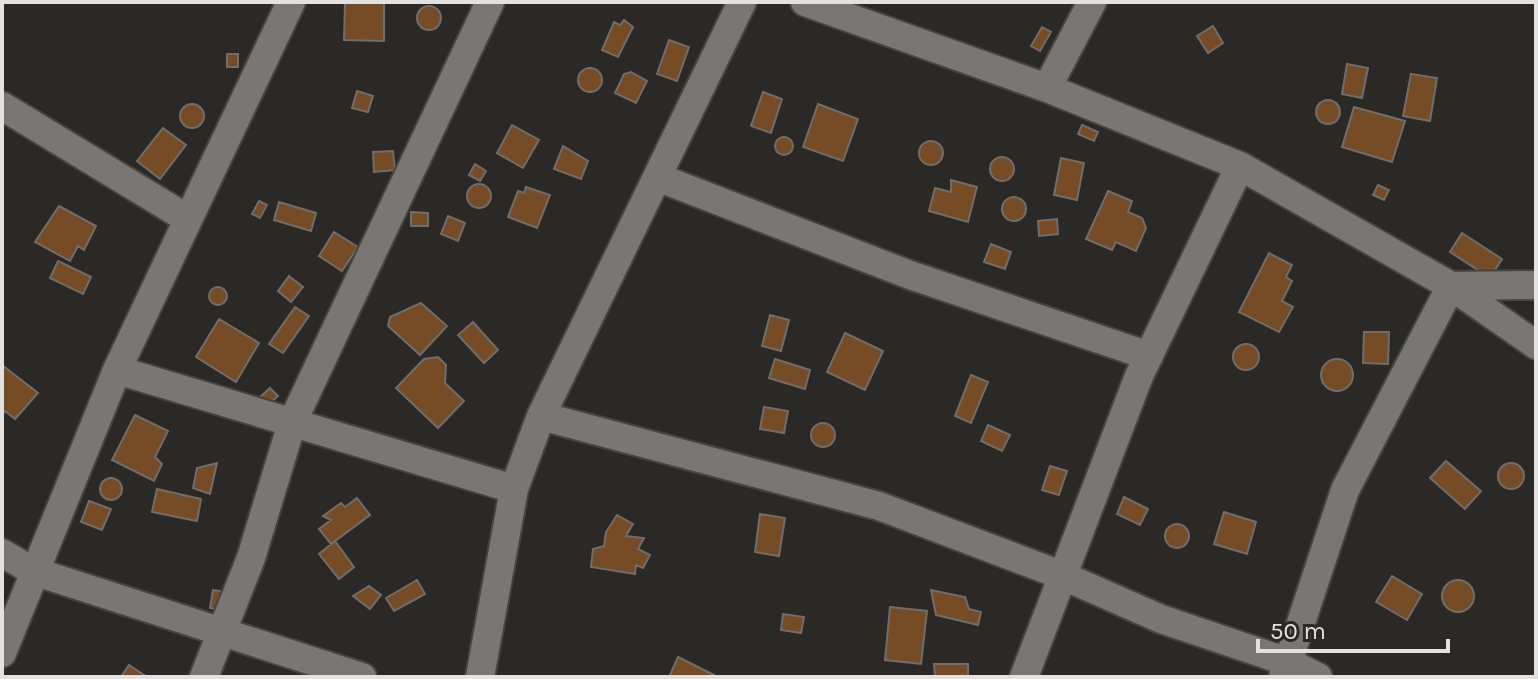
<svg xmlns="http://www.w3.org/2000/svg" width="1538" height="679" viewBox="0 0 1538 679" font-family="Karla,sans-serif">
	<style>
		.building { fill: #754c26; stroke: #706d6a; stroke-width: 2 }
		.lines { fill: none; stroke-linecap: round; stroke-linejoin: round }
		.minor-casing { stroke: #454441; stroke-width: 32 }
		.minor { stroke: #787773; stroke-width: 28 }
	</style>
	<rect width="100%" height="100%" fill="#2a2926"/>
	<path class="building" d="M345 2H384V41L344 40Z
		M417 18a12 12 0 1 1 24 0a12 12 0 1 1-24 0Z
		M624 20 633 27 618 57 602 50 614 22 620 25Z
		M1213 26 1223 43 1208 53 1197 36Z
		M1042 27 1051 32 1040 51 1031 46Z
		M669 40 689 47 677 81 657 74Z
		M227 54H238V67H227Z
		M1347 64 1368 68 1362 98 1342 94Z
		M578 80a12 12 0 1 1 24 0a12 12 0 1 1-24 0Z
		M631 72 647 81 636 103 615 93 624 74Z
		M1411 74 1437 78 1430 121 1403 116Z
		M357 91 373 96 368 112 352 108Z
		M763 92 782 99 771 133 751 126Z
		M1316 112a12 12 0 1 1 24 0a12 12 0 1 1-24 0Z
		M180 116a12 12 0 1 1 24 0a12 12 0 1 1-24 0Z
		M818 104 858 119 843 161 803 147Z
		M1354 107 1405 121 1392 162 1342 147Z
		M512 125 539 140 523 168 497 153Z
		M1082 125 1098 132 1094 141 1078 134Z
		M163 128 186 145 160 179 137 161Z
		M775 146a9 9 0 1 1 18 0a9 9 0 1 1-18 0Z
		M919 153a12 12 0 1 1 24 0a12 12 0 1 1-24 0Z
		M563 146 588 161 581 179 554 169Z
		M393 151 395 170 374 172 373 152Z
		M990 169a12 12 0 1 1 24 0a12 12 0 1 1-24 0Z
		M1061 158 1084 163 1077 200 1054 195Z
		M475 164 486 171 480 181 469 175Z
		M951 180 977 187 968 222 929 211 935 188 951 192Z
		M467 196a12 12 0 1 1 24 0a12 12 0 1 1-24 0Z
		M1378 185 1389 190 1384 200 1373 195Z
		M526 187 550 195 537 228 508 217 518 191 524 193Z
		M1108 191 1132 201 1128 212 1142 218 1146 228 1136 251 1116 242 1112 250 1086 239Z
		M1002 209a12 12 0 1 1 24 0a12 12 0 1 1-24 0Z
		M259 201 267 205 260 218 252 214Z
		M279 202 316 213 311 231 274 220Z
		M59 206 96 226 84 250 78 246 70 261 35 242Z
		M411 212 428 213V226H411Z
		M448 216 465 223 458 241 441 234Z
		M1057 219 1058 234 1039 236 1038 221Z
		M334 232 358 247 342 271 319 256Z
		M1462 233 1502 259 1490 278 1450 252Z
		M991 244 1011 252 1005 269 984 262Z
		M1269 253 1292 265 1286 277 1292 281 1282 301 1293 307 1279 332 1239 312Z
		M58 261 91 277 83 294 50 278Z
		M289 276 303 287 291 302 278 291Z
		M209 296a9 9 0 1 1 18 0a9 9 0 1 1-18 0Z
		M421 303 447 326 420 355 388 326 390 317Z
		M295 307 309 316 283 353 269 344Z
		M770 315 789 320 781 351 762 346Z
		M219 319 259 343 236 382 196 357Z
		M473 322 498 350 484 363 458 335Z
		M1364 332H1389L1388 364 1363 363Z
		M845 333 883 351 865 390 827 372Z
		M1233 357a13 13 0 1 1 26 0a13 13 0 1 1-26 0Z
		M438 357 446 365 445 383 464 401 438 428 396 388 424 359Z
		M1321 375a16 16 0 1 1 32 0a16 16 0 1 1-32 0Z
		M775 359 810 370 805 389 769 378Z
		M2 365 38 393 15 419 5 411 2 415Z
		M971 375 988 382 971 423 955 416Z
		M270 388 278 396 265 407 258 399Z
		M764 407 788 411 784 433 760 429Z
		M135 415 168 431 155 457 162 464 154 481 112 460Z
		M811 435a12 12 0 1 1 24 0a12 12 0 1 1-24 0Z
		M988 425 1010 435 1002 451 981 441Z
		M1446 461 1481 491 1465 509 1430 478Z
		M1498 476a13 13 0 1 1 26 0a13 13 0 1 1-26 0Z
		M217 463 210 494 193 488 197 468Z
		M1050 466 1067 471 1059 495 1042 490Z
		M100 489a11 11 0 1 1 22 0a11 11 0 1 1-22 0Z
		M157 489 201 499 197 521 152 512Z
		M1124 497 1148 509 1140 525 1117 514Z
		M357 498 370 515 331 544 319 529 331 520 323 516 341 503 345 507Z
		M89 501 111 509 102 530 81 522Z
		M1224 512 1256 522 1247 554 1214 544Z
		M760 514 785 518 779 556 755 552Z
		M617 515 633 524 626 536 644 538 638 549 650 555 643 568 636 565 635 574 591 567 593 549 604 546 606 532Z
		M1165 536a12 12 0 1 1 24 0a12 12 0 1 1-24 0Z
		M335 541 354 567 339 579 319 554Z
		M1392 576 1422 594 1407 620 1376 602Z
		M1442 596a16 16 0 1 1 32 0a16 16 0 1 1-32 0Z
		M417 580 425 594 394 611 386 598Z
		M369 586 381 595 370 609 353 596Z
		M213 590 226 592 223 610 210 608Z
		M931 590 965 597 969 609 981 612 978 625 936 615Z
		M890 607 927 611 921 664 885 660Z
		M783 614 804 617 801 633 781 630Z
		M678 657 714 675 713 677H669Z
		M934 664H968V677H935Z
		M129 665 147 677H121Z"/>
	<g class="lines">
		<defs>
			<path id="minor" d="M805 2 1047 88 1240 166 1451 286 1536 345
				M1047 88 1092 2
				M2 106 188 219
				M657 177 910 275 1149 356
				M117 370 514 489
				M541 416 879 506 1061 575 1161 619 1288 662 1318 677
				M2 553 33 571 362 677
				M2 653 117 370 291 2
				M204 677 251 558 292 423 490 2
				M480 677 514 489 541 416 742 2
				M1024 677 1139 376 1240 166
				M1283 677 1345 490 1451 286 1536 285"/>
		</defs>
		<use href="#minor" class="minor-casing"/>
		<use href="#minor" class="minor"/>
	</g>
	<rect width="1538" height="679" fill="none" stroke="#e3e2e0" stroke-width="8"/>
	<path d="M1258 639v12h190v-12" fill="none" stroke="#e3e2e0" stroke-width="4"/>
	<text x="1270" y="639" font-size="24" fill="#e3e2e0" stroke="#2a2926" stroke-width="6" paint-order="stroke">50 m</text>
</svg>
